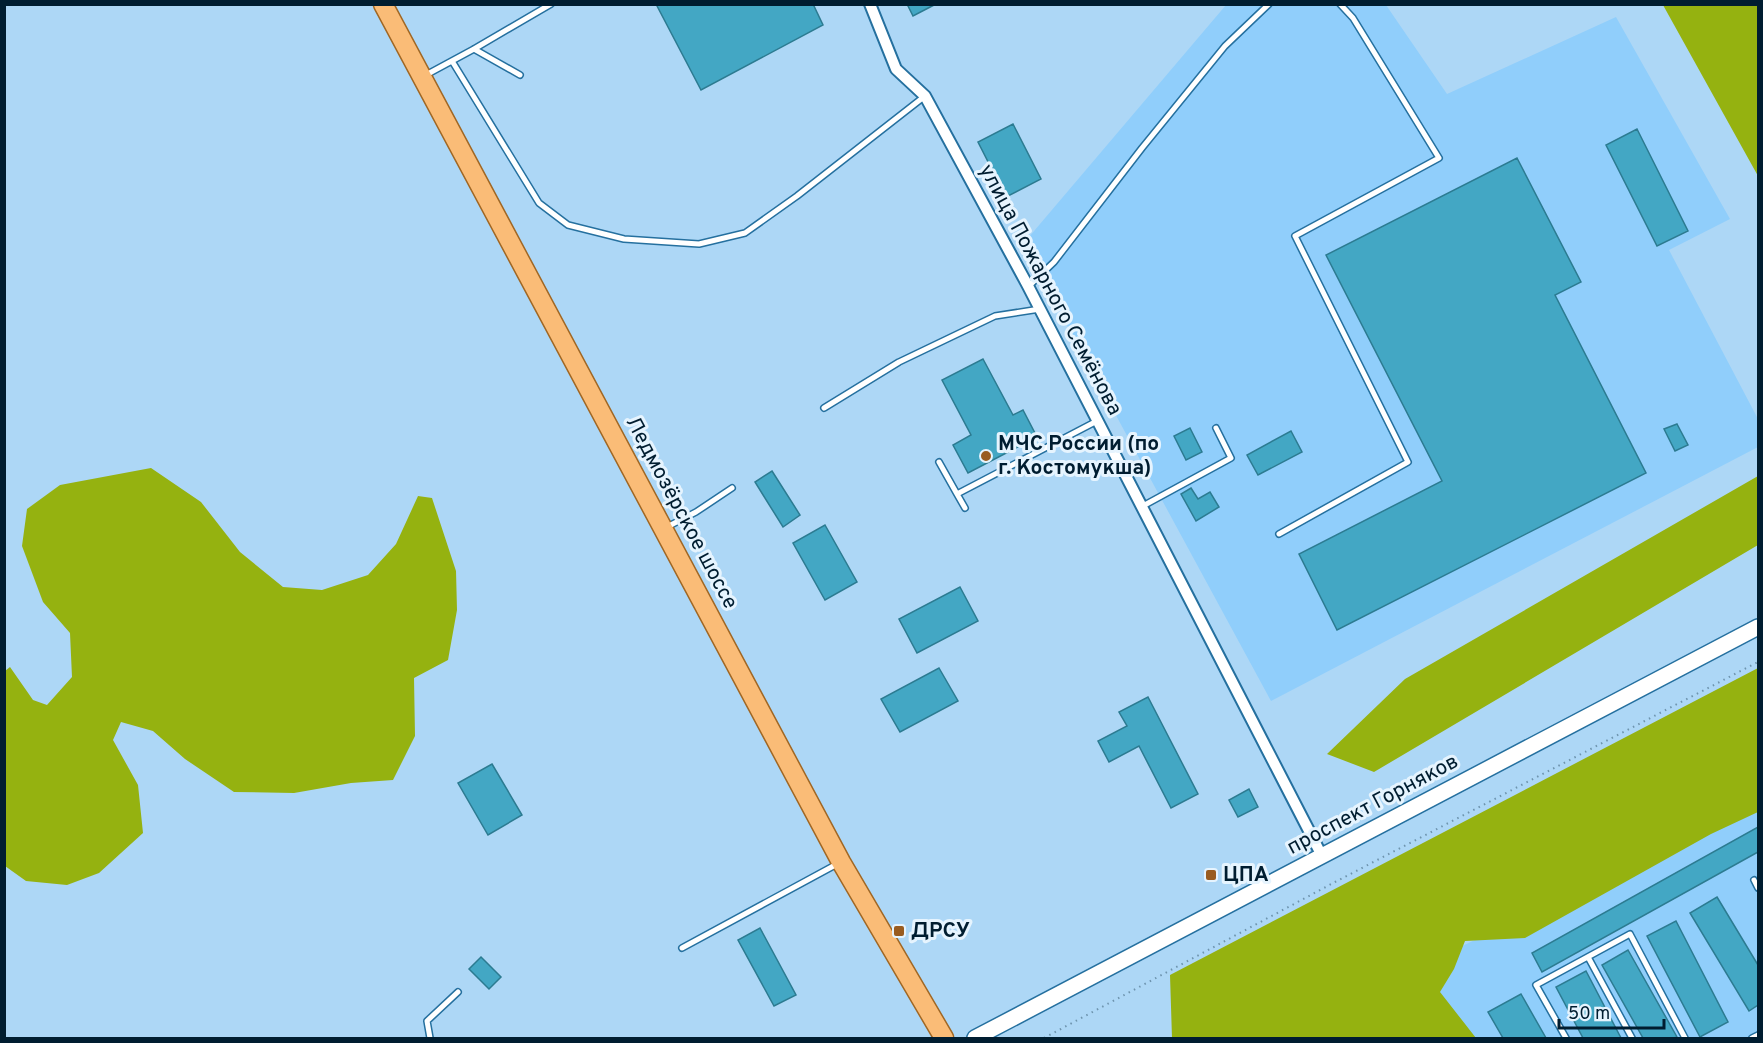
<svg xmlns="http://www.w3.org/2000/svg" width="1763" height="1043" viewBox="0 0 1763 1043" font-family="Overpass,sans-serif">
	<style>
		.built { fill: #90cefb }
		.forest { fill: #95b210 }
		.building { fill: #43a7c4; stroke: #2c7b91; stroke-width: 1.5 }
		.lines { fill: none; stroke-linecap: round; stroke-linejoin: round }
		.lane-casing { stroke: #25709f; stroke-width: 8 }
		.street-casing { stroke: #25709f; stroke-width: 14 }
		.secondary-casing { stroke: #25709f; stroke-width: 18 }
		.primary-casing { stroke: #a06724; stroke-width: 21 }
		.path { stroke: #6e94ae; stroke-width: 2; stroke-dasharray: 1.5 4.5; stroke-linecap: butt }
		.lane { stroke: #fff; stroke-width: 5 }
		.street { stroke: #fff; stroke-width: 10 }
		.secondary { stroke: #fff; stroke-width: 15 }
		.primary { stroke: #fabc77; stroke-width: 18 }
		.poi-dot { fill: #995c20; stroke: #e6f4fe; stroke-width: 2 }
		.labels { text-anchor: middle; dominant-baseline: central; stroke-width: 6; stroke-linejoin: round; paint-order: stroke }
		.street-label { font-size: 21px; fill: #001d30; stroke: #e6f4fe }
		.poi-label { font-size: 21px; font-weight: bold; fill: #001d30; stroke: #e6f4fe; text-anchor: start }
	</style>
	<rect width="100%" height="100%" fill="#add7f6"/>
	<path class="built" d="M1226 5H1386L1447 94 1616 17 1730 219 1669 250 1758 419V447L1271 701 1023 244Z
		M1758 798V1038H1458L1431 1010 1433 960 1565 897Z"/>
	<path class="forest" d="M1663 5H1758V176Z
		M151 468 201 502 240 552 283 587 322 590 368 575 396 544 418 496 432 498 456 571 457 610 448 660 414 678 415 736 393 780 351 783 294 793 234 792 185 759 153 731 121 722 113 740 138 785 143 833 99 873 67 885 26 881 5 866V671L10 667 33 700 47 705 72 677 70 633 43 602 22 546 27 509 60 485Z
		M1758 476V545L1374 772 1327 754 1405 679Z
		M1758 668V812L1711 834 1525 938 1465 941 1454 969 1440 992 1476 1038H1172L1170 975Z"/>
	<path class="building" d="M656 4H813L823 25 701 90Z
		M907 4H936L913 16Z
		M1013 124 1041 179 1006 197 978 142Z
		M1637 129 1688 231 1657 246 1606 145Z
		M1517 158 1581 282 1555 295 1646 473 1337 630 1299 554 1442 481 1326 255Z
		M983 359 1013 415 1023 410 1037 437 968 473 953 445 971 435 942 380Z
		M1677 424 1688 445 1675 451 1664 429Z
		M1190 428 1202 452 1186 460 1174 436Z
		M1291 431 1302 452 1258 475 1247 455Z
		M772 471 800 515 783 527 755 482Z
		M1191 488 1198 499 1210 492 1219 507 1196 521 1181 494Z
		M825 525 857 582 825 600 793 543Z
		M960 587 978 621 917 653 899 619Z
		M939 668 958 701 900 732 881 699Z
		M1148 697 1198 794 1171 808 1139 746 1109 762 1098 741 1127 726 1119 712Z
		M492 764 522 815 488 835 458 783Z
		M1249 789 1258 807 1238 817 1229 800Z
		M1758 827V852L1542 972 1532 953Z
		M1717 897 1758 965V1005L1749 1011 1690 913Z
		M1676 921 1728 1022 1700 1037 1647 936Z
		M760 928 796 995 774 1006 738 940Z
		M1628 950 1677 1037 1674 1038H1643L1602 965Z
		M481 957 501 977 489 989 469 969Z
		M1586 971 1621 1038H1583L1556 987Z
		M1521 994 1546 1038H1503L1488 1012Z"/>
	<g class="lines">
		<defs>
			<path id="lane" d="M474 49 520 75
				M452 61 539 203 568 225 624 239 699 244 745 233 797 196 925 96
				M424 76 474 49 551 4
				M1029 286 1054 262 1142 148 1225 46 1269 4
				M824 408 899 362 995 316 1040 309
				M939 462 957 494
				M1141 507 1231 458 1216 428
				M965 508 957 494 1097 421
				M665 528 696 512 732 488
				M1279 534 1408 462 1295 236 1439 158 1353 18 1340 4
				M1754 880 1758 888
				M682 948 839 863
				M1588 957 1632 1038
				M430 1038 427 1021 458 992
				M1566 1038 1536 985 1630 934 1685 1038
				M1752 1038 1758 1035"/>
			<path id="street" d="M870 4 896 69 925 96 1028 286 1322 856"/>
			<path id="secondary" d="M975 1038 1758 627"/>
			<path id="primary" d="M383 4 841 862 944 1038"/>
		</defs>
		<use href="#lane" class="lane-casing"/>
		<use href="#street" class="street-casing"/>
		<use href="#secondary" class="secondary-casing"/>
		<use href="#primary" class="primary-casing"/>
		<path class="path" d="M1044 1038 1335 882 1758 662"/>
		<use href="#lane" class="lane"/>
		<use href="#street" class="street"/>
		<use href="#secondary" class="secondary"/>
		<use href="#primary" class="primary"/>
	</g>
	<g class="poi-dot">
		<circle cx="986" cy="456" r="6"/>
		<rect x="1205" y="869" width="12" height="12" rx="3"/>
		<rect x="893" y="925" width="12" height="12" rx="3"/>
	</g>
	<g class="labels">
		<g class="street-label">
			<text transform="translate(1050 290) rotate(62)">улица Пожарного Семёнова</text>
			<text transform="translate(681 513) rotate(62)">Ледмозёрское шоссе</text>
			<text transform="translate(1373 805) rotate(-28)">проспект Горняков</text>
		</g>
		<g class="poi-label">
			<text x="998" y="444">МЧС России (по<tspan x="998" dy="24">г. Костомукша)</tspan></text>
			<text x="1223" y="875">ЦПА</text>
			<text x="911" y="931">ДРСУ</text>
		</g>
	</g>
	<rect width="1763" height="1043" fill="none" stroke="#001d30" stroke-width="12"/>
	<path d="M1559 1019v9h105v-9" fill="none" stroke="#001d30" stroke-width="3"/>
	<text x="1568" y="1019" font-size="18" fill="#001d30" stroke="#e6f4fe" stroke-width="4.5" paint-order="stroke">50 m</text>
</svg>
